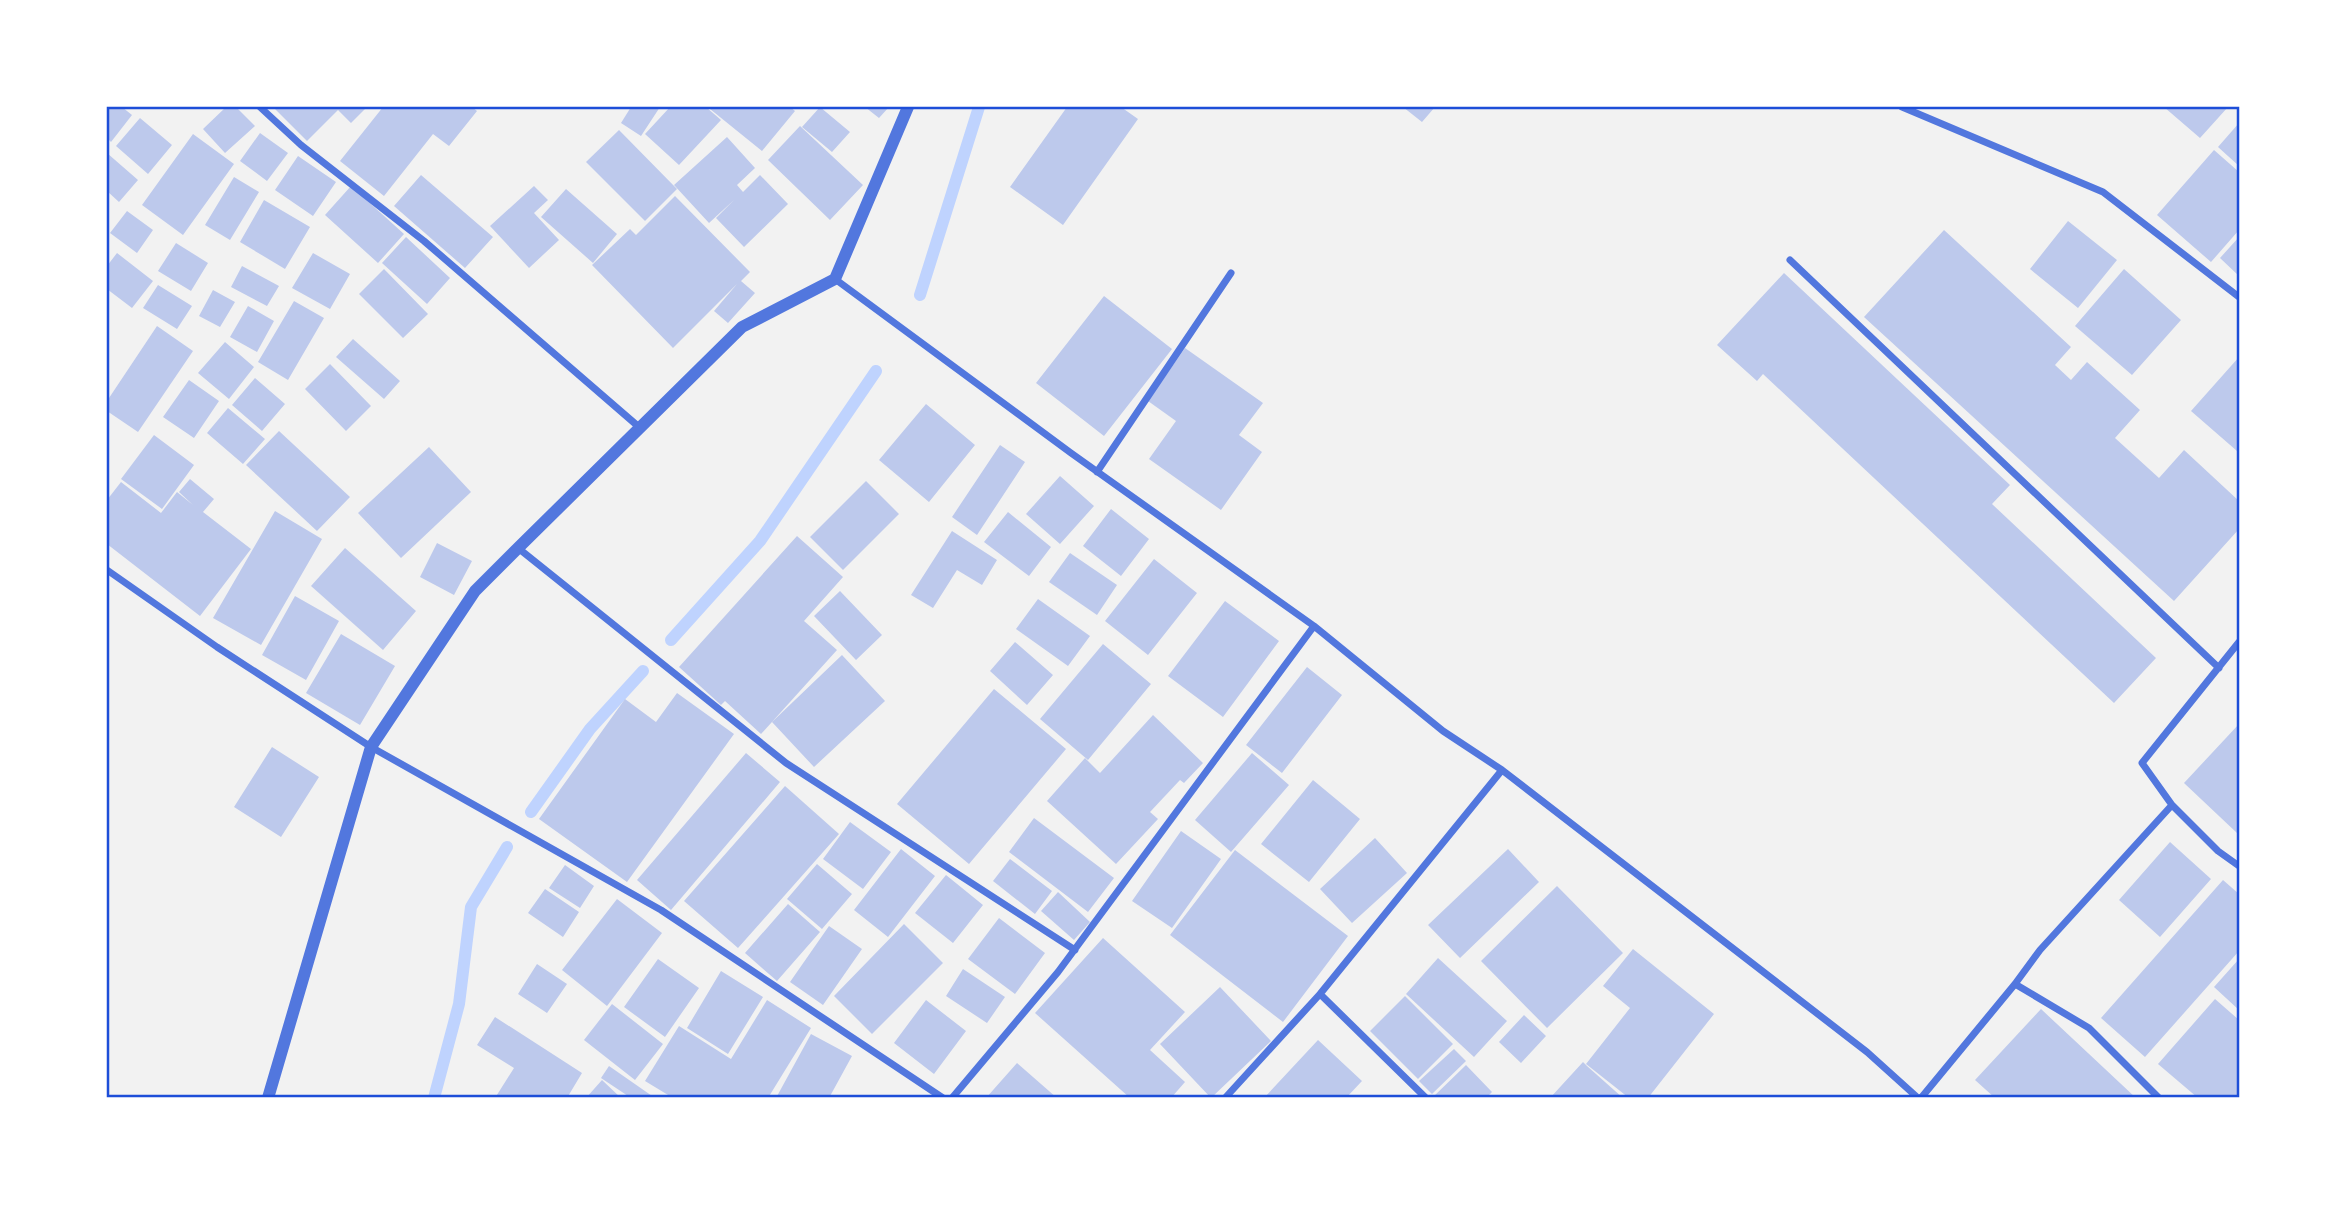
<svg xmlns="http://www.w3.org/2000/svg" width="2346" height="1205" viewBox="0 0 2346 1205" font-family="Helvetica,sans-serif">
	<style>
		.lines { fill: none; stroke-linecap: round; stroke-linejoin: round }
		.stream { stroke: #bfd3fe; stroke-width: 12 }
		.building { fill: #bdc9ec }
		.minor { stroke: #5277de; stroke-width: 7 }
		.tertiary { stroke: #5277de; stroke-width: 12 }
		.neatline { fill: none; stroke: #1d4ed8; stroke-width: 2.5 }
	</style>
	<rect width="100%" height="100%" fill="#f2f2f2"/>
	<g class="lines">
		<path class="stream" d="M920 295 979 107
			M671 640 760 541 876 371
			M531 812 590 729 643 671
			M434 1098 459 1004 471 907 507 847"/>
	</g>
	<path class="building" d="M107 107H122L132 115 111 142 107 138Z
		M226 107H236L255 126 225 153 203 129Z
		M273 107H367L351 123 338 110 307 141Z
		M383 107H472L477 111 449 146 433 134 384 196 340 161Z
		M631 107H660L641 136 621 123Z
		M670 107H706L721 120 679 165 645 134Z
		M712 107H790L795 111 762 151 710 109Z
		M820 107 850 132 832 152 802 127Z
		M865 107H889L879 118Z
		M1067 107H1121L1138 119 1063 225 1010 187Z
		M1403 107H1435L1422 122Z
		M2164 107H2228L2200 138Z
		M140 118 172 145 148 174 116 146Z
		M2239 123V166L2218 147Z
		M800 126 863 185 830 220 768 160Z
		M619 130 677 189 645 221 586 162Z
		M260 133 288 153 267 181 240 161Z
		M193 134 234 164 183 235 142 205Z
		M727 137 755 168 737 185 743 192 760 175 788 204 744 247 716 218 734 200 709 223 674 185Z
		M2214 150 2239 172V230L2211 262 2157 215Z
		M107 153 138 180 119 202 107 191Z
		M298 156 336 182 313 216 275 190Z
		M421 175 493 237 465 268 394 206Z
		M234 177 259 192 230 240 205 225Z
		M351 186 404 234 378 263 325 215Z
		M534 186 548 200 534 213 559 240 529 268 490 226Z
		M566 189 617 234 593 263 541 217Z
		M675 196 750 272 741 281 755 293 728 323 714 311 737 284 673 348 592 265 630 229 636 235Z
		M264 200 310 227 285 269 240 242Z
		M127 211 153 230 137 253 110 233Z
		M2068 221 2117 260 2078 308 2030 269Z
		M1944 230 2071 347 2055 365 2071 380 2087 362 2140 410 2115 438 2159 478 2184 450 2239 501V529L2174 601 1864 317Z
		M406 237 450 278 427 304 382 263Z
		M2239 237V276L2220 258Z
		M176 243 208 263 191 291 158 271Z
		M117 253 153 281 132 308 107 289V266Z
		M313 253 350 274 330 309 292 288Z
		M242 266 279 286 267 306 231 287Z
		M384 269 428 314 403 338 359 294Z
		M2124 269 2181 320 2132 375 2075 326Z
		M1784 273 2010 485 1992 504 2156 658 2114 703 1763 374 1757 381 1717 345Z
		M158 285 192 306 177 329 143 308Z
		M213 290 235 302 220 327 199 316Z
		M1104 296 1172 349 1104 436 1036 383Z
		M294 301 324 318 288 380 258 362Z
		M248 306 274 321 257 352 230 337Z
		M157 326 193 351 138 432 107 411V401Z
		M353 339 400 381 384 399 336 357Z
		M225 342 254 367 229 399 198 373Z
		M1185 348 1263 403 1239 435 1262 452 1221 510 1149 459 1176 421 1148 401Z
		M2239 357V449L2237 451 2191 411Z
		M330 364 371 406 346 431 305 389Z
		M255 378 285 404 262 431 232 405Z
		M189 380 219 401 194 438 163 417Z
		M926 404 975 445 929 502 879 460Z
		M228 408 265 439 243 464 207 433Z
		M279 431 350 497 317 531 246 465Z
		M154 435 194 465 162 509 121 479Z
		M1000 445 1025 462 977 535 952 517Z
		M429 447 471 492 401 558 358 513Z
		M1060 476 1094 506 1060 544 1026 514Z
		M190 479 214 499 203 512 251 549 200 616 107 544V500L121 482 161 513 177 492 193 505 179 492Z
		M866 481 899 514 843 570 810 537Z
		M1111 509 1149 539 1121 576 1083 546Z
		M275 511 322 539 261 645 213 618Z
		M1008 512 1051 547 1029 576 984 542Z
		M952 531 997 560 982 585 957 570 933 608 911 595Z
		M797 536 843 577 804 621 837 650 761 734 725 701 721 705 679 667Z
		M437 543 472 561 454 595 420 577Z
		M345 548 416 611 383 650 311 586Z
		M1070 553 1117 585 1097 615 1049 582Z
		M1154 559 1197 593 1148 655 1105 621Z
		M840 591 882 635 856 660 814 616Z
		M295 596 339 621 306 680 262 655Z
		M1038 599 1090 636 1068 666 1016 629Z
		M1225 601 1279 641 1223 717 1168 676Z
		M341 634 395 666 360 725 306 693Z
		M1015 642 1053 675 1027 705 990 671Z
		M1103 644 1151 684 1088 760 1040 719Z
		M842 655 885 701 814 767 772 722Z
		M1307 667 1342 695 1282 773 1246 745Z
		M994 689 1066 749 969 864 897 804Z
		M677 693 734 734 627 882 539 819 625 699 656 722Z
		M1153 715 1203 763 1184 783 1180 780 1150 812 1158 819 1116 864 1047 801 1085 758 1100 773Z
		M2239 724V830L2237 833 2184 783Z
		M272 747 319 777 281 837 234 807Z
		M746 753 780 782 671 910 637 880Z
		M1252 753 1289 785 1231 852 1195 820Z
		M1313 780 1360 819 1309 882 1261 844Z
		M785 786 839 834 738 948 684 901Z
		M1034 818 1114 878 1088 912 1009 852Z
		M850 822 891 852 863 889 823 859Z
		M1181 831 1221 859 1172 928 1132 901Z
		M1375 838 1407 873 1352 923 1320 889Z
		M2170 842 2211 879 2160 937 2119 900Z
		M901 849 935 876 888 937 854 910Z
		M1508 849 1539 882 1460 958 1428 925Z
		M1235 850 1348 936 1283 1022 1170 935Z
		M1010 859 1052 891 1035 914 993 881Z
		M817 864 852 894 822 929 787 899Z
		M565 865 594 886 580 908 549 888Z
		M946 875 983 905 953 943 915 913Z
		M2223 880 2239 894V951L2145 1057 2101 1018Z
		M1557 886 1623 953 1547 1028 1481 961Z
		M545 889 579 912 563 937 528 913Z
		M1058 892 1090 922 1074 940 1041 911Z
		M617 899 662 933 607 1006 562 970Z
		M788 904 820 932 777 981 745 953Z
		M999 918 1045 953 1015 994 968 959Z
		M904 924 943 963 872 1034 834 996Z
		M829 926 862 949 823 1005 790 982Z
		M1103 938 1185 1012 1150 1050 1185 1082 1171 1098H1130L1035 1013Z
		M1633 949 1714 1014 1648 1098H1629L1586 1064 1630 1008 1603 986Z
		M1438 958 1507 1021 1474 1057 1406 994Z
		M658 959 699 988 665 1037 624 1007Z
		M2239 959V1010L2214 987Z
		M537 964 567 984 547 1013 518 994Z
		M963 969 1005 997 987 1023 946 996Z
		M721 971 763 997 728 1054 687 1028Z
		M1220 987 1271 1041 1211 1098 1160 1044Z
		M1405 996 1453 1044 1418 1079 1370 1031Z
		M2215 999 2239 1020V1098H2198L2158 1064Z
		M767 1000 811 1028 768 1098H673L645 1081 679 1026 731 1059Z
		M926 1000 966 1031 934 1074 894 1043Z
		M612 1004 663 1044 635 1080 584 1040Z
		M2041 1009 2136 1098H1995L1975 1080Z
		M1524 1015 1546 1036 1521 1063 1499 1042Z
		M495 1017 582 1073 567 1098H495L514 1068 477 1045Z
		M811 1034 852 1056 829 1098H776Z
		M1318 1040 1362 1081 1346 1098H1264Z
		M1454 1049 1466 1061 1432 1094 1419 1081Z
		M1583 1062 1587 1066 1623 1098H1550Z
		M1017 1063 1057 1098H986Z
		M1466 1065 1492 1092 1486 1098H1432Z
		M609 1066 655 1098H631L601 1078Z
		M602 1080 621 1098H586Z"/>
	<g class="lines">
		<path class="minor" d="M260 107 301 145 424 241 639 427
			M1902 107 2103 192 2239 297
			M1790 260 2219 668
			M835 279 1071 453 1314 626 1443 731 1502 770 1867 1052 1918 1098
			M1097 472 1231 273
			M518 548 786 763 1075 950
			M107 570 217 647 371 747 661 910 943 1098
			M2172 805 2142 763 2239 642
			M2015 984 2089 1028 2159 1098
			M1320 994 1426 1098
			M952 1098 1058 972 1314 626
			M1225 1098 1320 994 1502 770
			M1921 1098 2015 984 2040 950 2172 805 2218 851 2239 866"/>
		<path class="tertiary" d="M268 1098 371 747 475 591 518 548 742 327 835 279 908 107"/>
	</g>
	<rect width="2346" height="1205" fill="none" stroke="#ffffff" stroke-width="217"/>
	<rect x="108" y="108" width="2130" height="988" class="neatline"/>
</svg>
